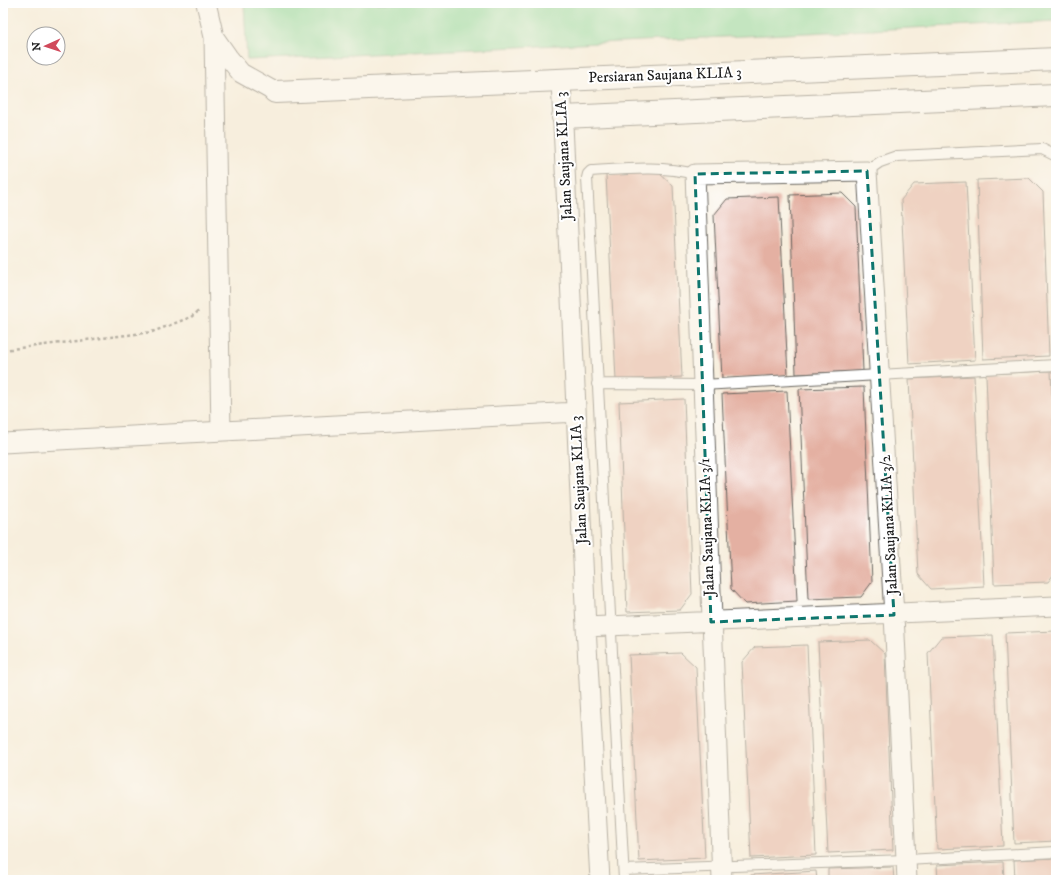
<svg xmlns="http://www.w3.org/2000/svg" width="1059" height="883" viewBox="0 0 1059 883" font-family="'IM FELL DW Pica',serif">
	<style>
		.green { fill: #85da9d; stroke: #507b5c }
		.building { fill: #e4b0a2 }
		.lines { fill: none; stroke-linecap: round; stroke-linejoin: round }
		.service-casing { stroke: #696660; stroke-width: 12 }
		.minor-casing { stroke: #696660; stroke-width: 21 }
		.tertiary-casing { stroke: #696660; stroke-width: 24 }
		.path { stroke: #696660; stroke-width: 2.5; stroke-dasharray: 3 3; stroke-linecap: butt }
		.service { stroke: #fff; stroke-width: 10 }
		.minor { stroke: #fff; stroke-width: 19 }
		.tertiary { stroke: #fff; stroke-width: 22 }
		.marked { fill: none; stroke: #0f766e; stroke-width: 3; stroke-dasharray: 8 5; stroke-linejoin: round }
		.labels { text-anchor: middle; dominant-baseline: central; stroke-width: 4; stroke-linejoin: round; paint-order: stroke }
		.street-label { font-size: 15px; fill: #1c1c1c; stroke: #fff }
	</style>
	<rect width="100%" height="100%" fill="#fff"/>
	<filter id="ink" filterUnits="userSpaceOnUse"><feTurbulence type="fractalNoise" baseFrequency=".025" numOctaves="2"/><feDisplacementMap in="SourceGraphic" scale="8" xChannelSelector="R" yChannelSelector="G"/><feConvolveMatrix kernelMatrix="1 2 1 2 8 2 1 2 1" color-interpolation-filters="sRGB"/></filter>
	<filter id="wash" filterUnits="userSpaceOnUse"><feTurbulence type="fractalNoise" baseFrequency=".012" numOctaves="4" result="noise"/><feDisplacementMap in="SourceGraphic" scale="16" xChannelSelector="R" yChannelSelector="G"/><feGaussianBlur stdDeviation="0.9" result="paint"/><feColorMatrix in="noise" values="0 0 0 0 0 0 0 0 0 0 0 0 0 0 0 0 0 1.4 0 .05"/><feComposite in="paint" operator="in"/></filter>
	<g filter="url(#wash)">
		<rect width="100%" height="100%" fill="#f7eedd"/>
		<path class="green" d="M244 3H1056V21L247 60Z"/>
		<g id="blocks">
			<path class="building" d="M658 172 673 186 682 377 616 380 606 175Z
				M1029 178 1043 192 1049 356 983 359 977 180Z
				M966 182 975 360 909 364 901 200 914 184Z
				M842 193 856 207 863 371 796 374 790 195Z
				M779 197 788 375 722 379 714 215 727 199Z
				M1051 371 1056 482V571L1048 582 994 584 986 374Z
				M974 376 984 586 931 589 918 574 909 379Z
				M864 387 872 582 861 597 808 599 799 389Z
				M787 391 797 601 745 604 731 589 722 394Z
				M684 399 692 594 680 610 627 612 619 402Z
				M1056 631V841L1014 843 1005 633Z
				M993 635 1003 846 937 849 928 653 941 637Z
				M870 640 885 654 893 850 828 853 818 642Z
				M807 645 816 855 751 858 742 662 755 647Z
				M681 653 696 667 705 858 639 861 629 655Z
				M1056 858V880H1015L1014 860Z
				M1003 862 1004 880H938L937 865Z
				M893 867 894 880H828V869Z
				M816 871 817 880H751V875Z"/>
		</g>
	</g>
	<g filter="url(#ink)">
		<use href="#blocks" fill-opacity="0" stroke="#696660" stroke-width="1"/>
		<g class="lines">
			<defs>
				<path id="service" d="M867 171 880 162 897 156 1042 149 1056 156
					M597 384 702 385 1056 365
					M624 870 906 860 1056 852
					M624 880 587 178 588 174 591 171C626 169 661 165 695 174"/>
				<path id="minor" d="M206 3 214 37 228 57 241 73 275 92
					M214 37 221 431
					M561 80 586 627 600 880
					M3 443 576 412
					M586 627 1056 606
					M722 880 695 174 867 171 894 615 907 880"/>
				<path id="tertiary" d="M275 92 1056 59
					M563 117 1056 95"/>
			</defs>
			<use href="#service" class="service-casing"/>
			<use href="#minor" class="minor-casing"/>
			<use href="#tertiary" class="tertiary-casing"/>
			<path class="path" d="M3 350 152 332 191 317 200 310"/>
			<use href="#service" class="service"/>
			<use href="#minor" class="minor"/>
			<use href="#tertiary" class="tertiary"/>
		</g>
	</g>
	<path d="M0 0H1059V883H0ZM867 171 894 615 711 622 695 174Z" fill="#f7eedd" fill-opacity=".55" fill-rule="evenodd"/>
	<path class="marked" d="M867 171 894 615 711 622 695 174Z"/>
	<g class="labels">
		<g class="street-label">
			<text transform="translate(665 75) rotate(-2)">Persiaran Saujana KLIA 3</text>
			<text transform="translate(564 156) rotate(-93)">Jalan Saujana KLIA 3</text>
			<text transform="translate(579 480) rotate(-93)">Jalan Saujana KLIA 3</text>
			<text transform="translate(889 525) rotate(-93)">Jalan Saujana KLIA 3/2</text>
			<text transform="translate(707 527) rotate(-92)">Jalan Saujana KLIA 3/1</text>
		</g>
	</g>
	<rect width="1059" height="883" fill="none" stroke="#fff" stroke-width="16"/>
	<g transform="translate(46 46) rotate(267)"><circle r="19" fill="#ffffff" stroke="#a4a4a4"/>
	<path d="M0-3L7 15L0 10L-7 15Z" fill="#d1495b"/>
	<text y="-6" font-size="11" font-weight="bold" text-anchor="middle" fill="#1c1c1c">N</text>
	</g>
</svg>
